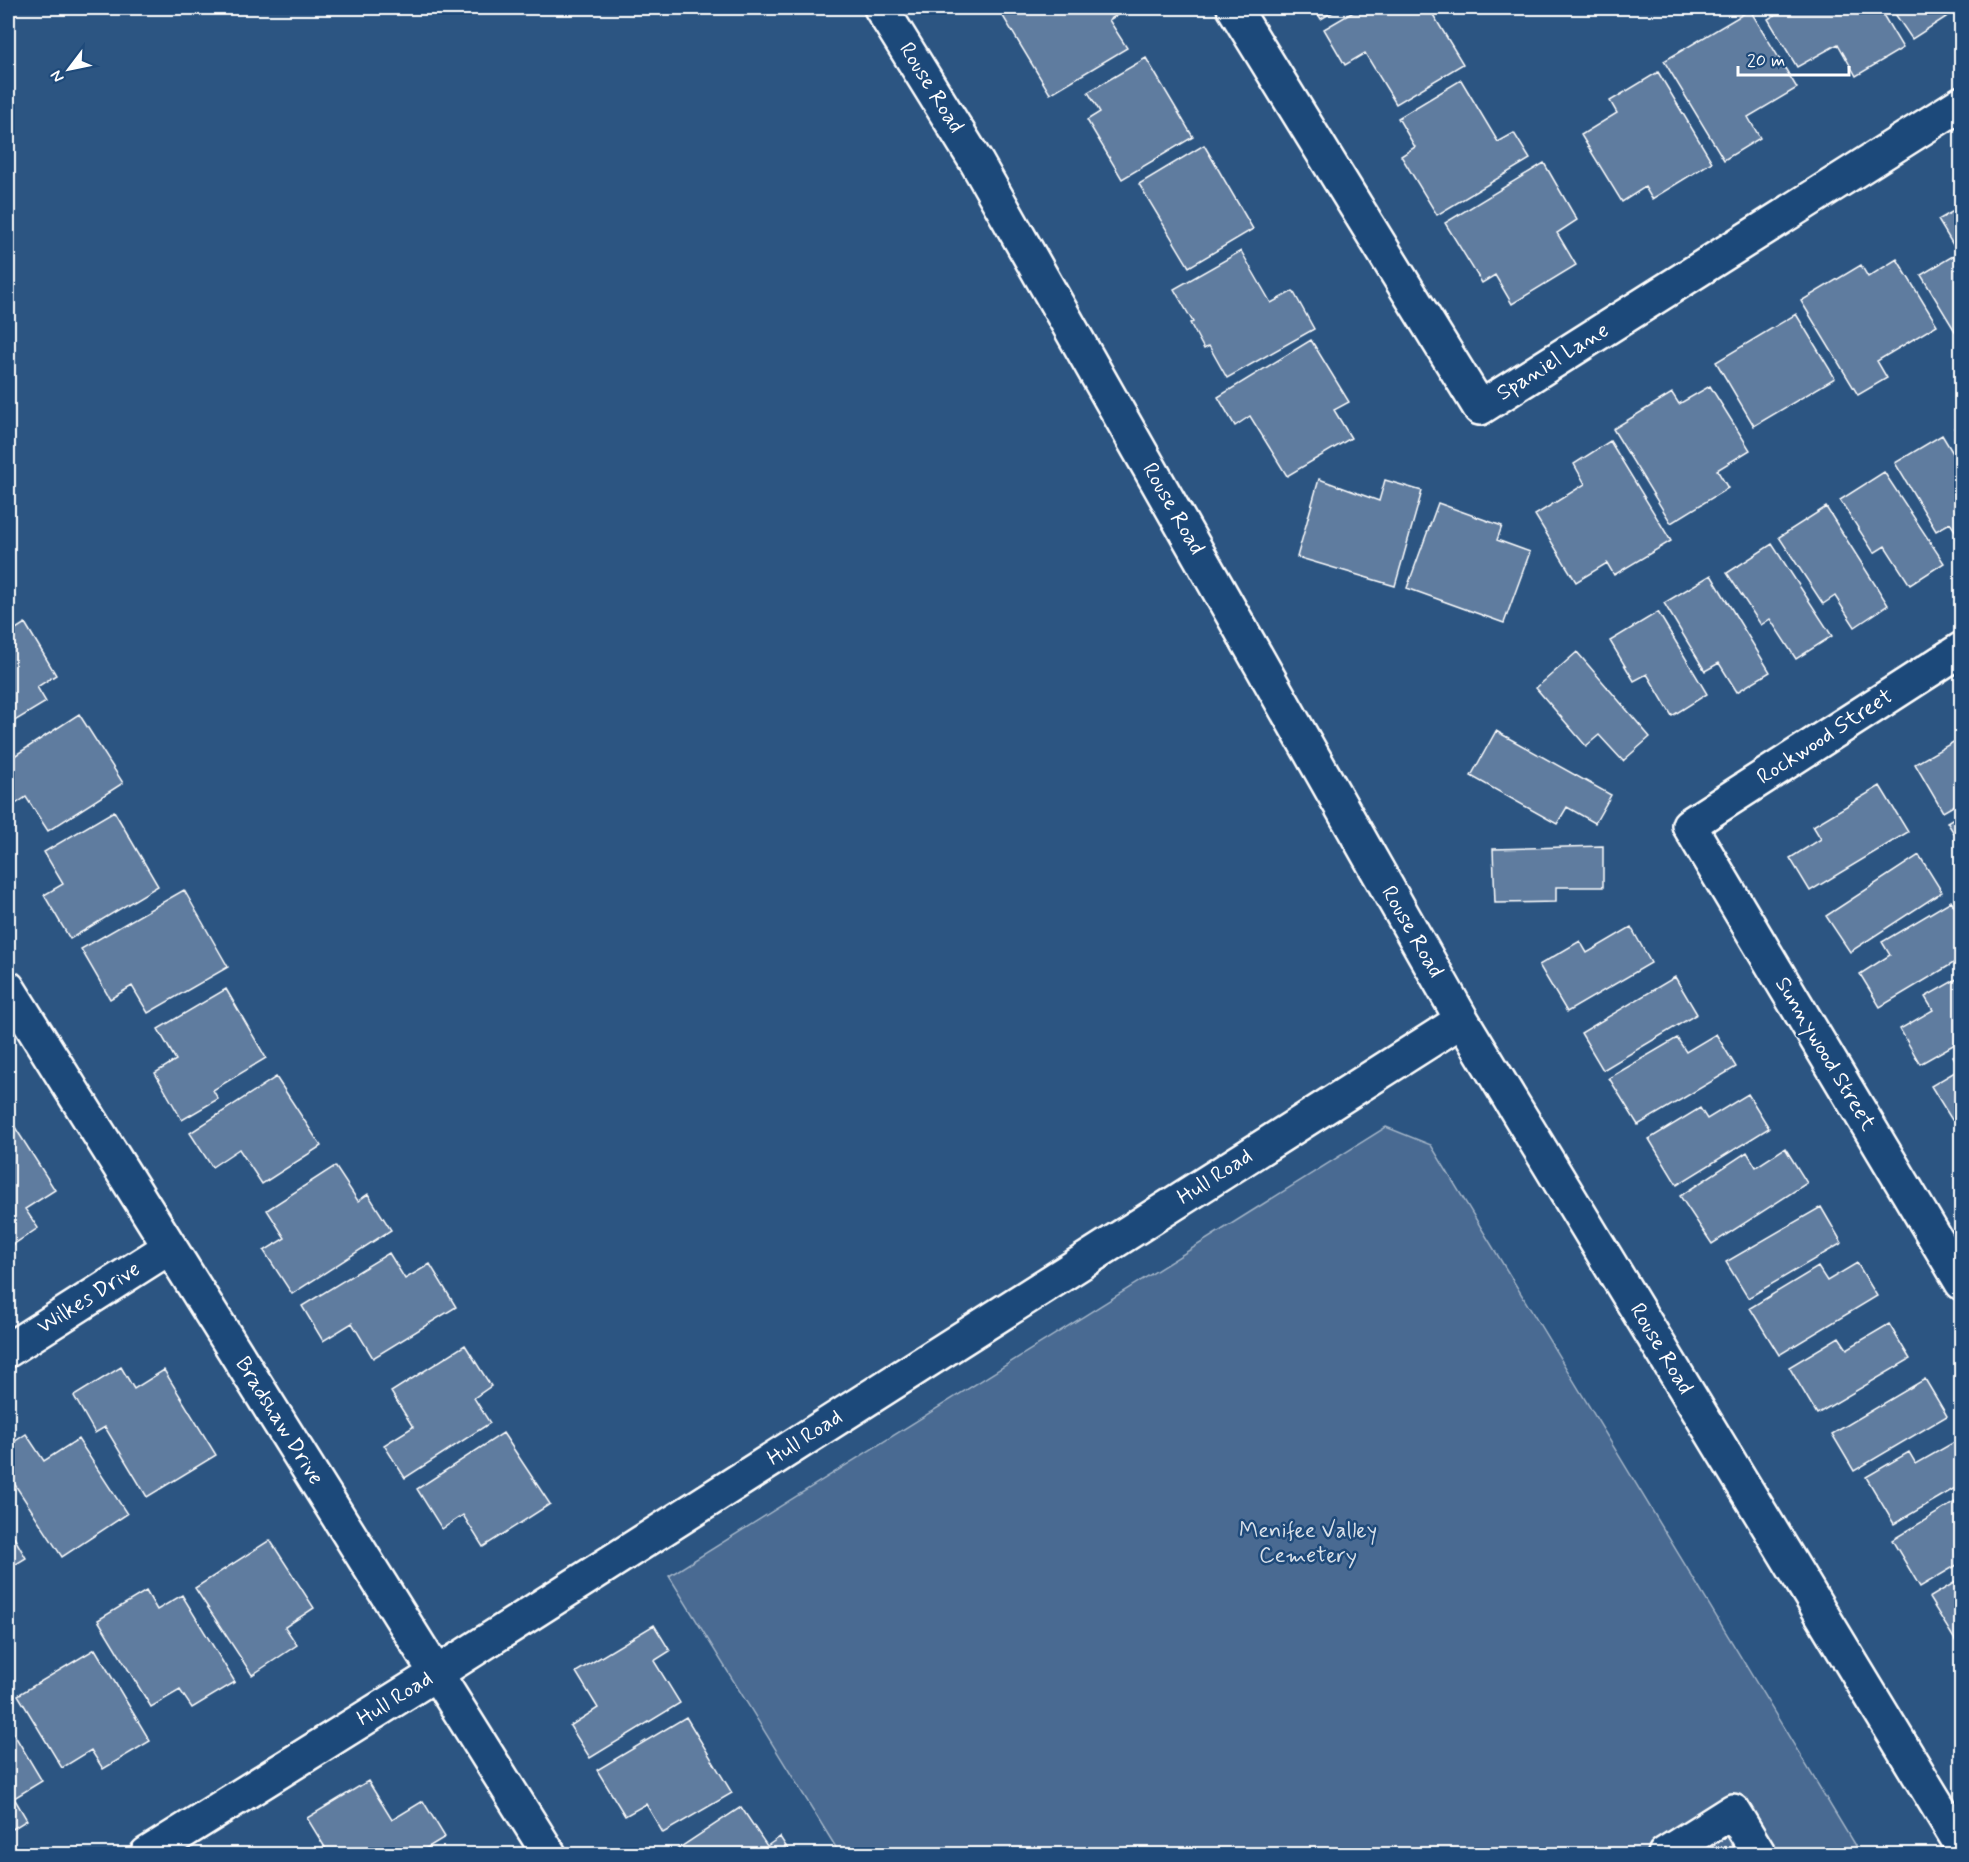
<svg xmlns="http://www.w3.org/2000/svg" width="1969" height="1862" viewBox="0 0 1969 1862" font-family="Mynerve,sans-serif">
	<style>
		.green { fill: #486b92; stroke: #a4b5c8; stroke-width: 1.5 }
		.building { fill: #5e7c9f; stroke: #fff; stroke-width: 1.5 }
		.lines { fill: none; stroke-linecap: round; stroke-linejoin: round }
		.minor-casing { stroke: #fff; stroke-width: 38 }
		.minor { stroke: #1f4a7a; stroke-width: 33 }
		.labels { text-anchor: middle; dominant-baseline: central; stroke-width: 5; stroke-linejoin: round; paint-order: stroke }
		.street-label { font-size: 22px; fill: #fff; stroke: #1f4a7a }
		.park-label { font-size: 22px; fill: #dae1e9; stroke: #1f4a7a }
	</style>
	<rect width="100%" height="100%" fill="#2c5582"/>
	<filter id="ink" filterUnits="userSpaceOnUse"><feTurbulence type="fractalNoise" baseFrequency=".0167" numOctaves="2"/><feDisplacementMap in="SourceGraphic" scale="12" xChannelSelector="R" yChannelSelector="G"/><feConvolveMatrix kernelMatrix="1 2 1 2 8 2 1 2 1" color-interpolation-filters="sRGB"/></filter>
	<g filter="url(#ink)">
		<path class="green" d="M1386 1127 1431 1145 1860 1854H840L669 1576Z"/>
		<path class="building" d="M998 8H1119L1122 12 1109 20 1127 48 1050 94Z
			M1314 8H1340L1321 19Z
			M1360 8H1429L1463 64 1396 104 1365 53 1345 65 1324 29Z
			M1787 8H1879L1903 48 1856 76 1838 44 1797 67 1768 19Z
			M1891 8H1960L1912 39Z
			M1750 10 1797 88 1748 117 1760 138 1724 160 1664 61Z
			M1146 58 1193 137 1122 179 1087 120 1100 112 1088 92Z
			M1658 72 1712 162 1652 199 1645 187 1622 202 1581 135 1617 113 1610 101Z
			M1461 80 1498 142 1514 133 1530 159 1437 215 1401 156 1415 147 1398 118Z
			M1204 145 1253 229 1189 267 1139 184Z
			M1544 163 1577 220 1557 233 1576 265 1512 304 1495 275 1482 283 1445 223Z
			M1962 206V341H1961L1921 275 1958 253 1938 220Z
			M1241 251 1271 303 1293 291 1314 329 1227 378 1209 346 1204 349 1190 323 1193 322 1174 289Z
			M1897 259 1937 325 1877 361 1887 378 1858 395 1801 301 1861 265 1868 277Z
			M1796 314 1835 378 1754 426 1716 362Z
			M1311 340 1349 402 1334 410 1351 438 1287 476 1250 416 1235 426 1218 397Z
			M1710 386 1750 450 1717 470 1728 488 1671 523 1613 429 1672 393 1679 404Z
			M1962 424V439L1954 428Z
			M1942 435 1962 468V541L1950 523 1936 531 1895 463Z
			M1610 441 1671 541 1614 575 1607 563 1576 582 1535 515 1585 484 1574 464Z
			M1884 472 1944 563 1910 585 1885 546 1874 553 1840 500Z
			M1319 479 1379 501 1385 480 1422 491 1395 586 1297 557Z
			M1438 503 1502 526 1497 540 1530 552 1504 623 1407 588Z
			M1826 507 1888 605 1855 627 1835 596 1823 604 1779 537Z
			M1772 544 1832 636 1796 659 1770 619 1761 625 1727 573Z
			M1711 575 1770 672 1737 692 1719 663 1705 671 1664 603Z
			M1658 612 1707 694 1672 716 1647 674 1634 681 1610 641Z
			M25 623 56 675 37 687 46 702 8 725V634Z
			M1577 652 1650 737 1623 761 1599 735 1586 746 1536 688Z
			M79 714 123 783 48 831 26 797 8 809V760Z
			M1496 731 1611 795 1595 823 1567 807 1557 824 1471 776Z
			M1962 737V801L1943 812 1915 764Z
			M1880 786 1908 832 1810 891 1790 858 1821 839 1813 826Z
			M114 811 158 886 70 939 44 895 63 884 44 852Z
			M1962 813V846L1947 822Z
			M1603 846V887H1556V902L1495 903 1493 849Z
			M1919 855 1942 892 1850 952 1826 916Z
			M184 890 228 967 148 1013 132 986 110 999 81 949Z
			M1951 901 1962 919V958L1880 1007 1860 974 1890 955 1882 942Z
			M1631 927 1651 963 1567 1012 1539 965 1580 941 1587 953Z
			M1962 976V1040L1920 1064 1900 1029 1933 1010 1925 997Z
			M1675 977 1697 1014 1603 1070 1581 1033Z
			M226 989 266 1058 213 1090 218 1099 182 1120 155 1073 176 1060 158 1029Z
			M1716 1034 1736 1067 1638 1125 1609 1078 1677 1038 1686 1052Z
			M1962 1051V1115L1952 1120 1931 1086 1960 1069 1953 1056Z
			M276 1077 321 1146 262 1184 239 1149 212 1167 190 1133Z
			M1748 1094 1769 1128 1677 1185 1649 1139 1700 1108 1707 1119Z
			M11 1121 55 1190 25 1209 38 1228 8 1248V1124Z
			M1785 1148 1807 1183 1712 1244 1680 1196 1747 1152 1756 1167Z
			M335 1166 358 1201 368 1194 391 1230 292 1294 264 1251 285 1238 267 1210Z
			M1821 1207 1842 1243 1748 1298 1726 1262Z
			M389 1253 405 1279 430 1264 456 1307 373 1358 352 1323 323 1341 302 1306Z
			M1857 1263 1877 1296 1779 1355 1750 1308 1818 1267 1827 1281Z
			M1889 1324 1910 1359 1817 1414 1789 1367 1839 1337 1847 1349Z
			M465 1345 491 1386 474 1398 490 1423 405 1478 384 1445 413 1427 391 1392Z
			M121 1367 134 1389 164 1370 216 1455 147 1497 105 1427 95 1433 74 1396Z
			M1925 1379 1947 1416 1854 1471 1832 1434Z
			M503 1433 550 1504 483 1547 463 1515 442 1529 417 1489Z
			M26 1434 44 1461 78 1439 127 1514 62 1557 8 1474V1446Z
			M1958 1440 1962 1446V1484L1894 1524 1866 1477 1909 1452 1916 1464Z
			M1960 1499 1962 1562 1920 1587 1892 1540Z
			M8 1527 26 1558 8 1569Z
			M270 1540 314 1608 285 1627 297 1645 252 1675 195 1588Z
			M1962 1578V1642L1958 1645 1929 1598Z
			M146 1591 157 1610 182 1595 235 1682 192 1708 180 1690 151 1707 98 1620Z
			M654 1625 670 1651 654 1661 680 1703 590 1758 570 1726 598 1708 576 1672Z
			M95 1649 150 1741 103 1769 91 1750 62 1768 18 1695Z
			M686 1717 732 1793 663 1833 646 1804 625 1816 597 1770Z
			M8 1724 42 1781 14 1798 27 1820 8 1832Z
			M368 1781 392 1820 423 1801 445 1837 417 1854H329L307 1818Z
			M741 1807 767 1846 780 1837 791 1854H675L673 1852Z"/>
		<g class="lines">
			<defs>
				<path id="minor" d="M881 8 977 163 1462 1020 1962 1846
					M1234 8 1480 408 1962 103
					M1962 649 1689 825 1962 1283
					M8 988 549 1854
					M8 1350 170 1247
					M147 1854 437 1673 1462 1020
					M1665 1854 1733 1811 1759 1854"/>
			</defs>
			<use href="#minor" class="minor-casing"/>
			<use href="#minor" class="minor"/>
		</g>
	</g>
	<g class="labels">
		<g class="street-label">
			<text transform="translate(931 88) rotate(58)">Rouse Road</text>
			<text transform="translate(1553 362) rotate(-32)">Spaniel Lane</text>
			<text transform="translate(1173 509) rotate(60)">Rouse Road</text>
			<text transform="translate(1825 737) rotate(-33)">Rockwood Street</text>
			<text transform="translate(1412 932) rotate(60)">Rouse Road</text>
			<text transform="translate(1825 1054) rotate(59)">Sunnywood Street</text>
			<text transform="translate(1215 1177) rotate(-33)">Hull Road</text>
			<text transform="translate(89 1298) rotate(-32)">Wilkes Drive</text>
			<text transform="translate(1661 1349) rotate(59)">Rouse Road</text>
			<text transform="translate(279 1421) rotate(58)">Bradshaw Drive</text>
			<text transform="translate(805 1438) rotate(-33)">Hull Road</text>
			<text transform="translate(395 1699) rotate(-32)">Hull Road</text>
		</g>
		<g class="park-label">
			<text x="1308" y="1531">Menifee Valley<tspan x="1308" dy="25">Cemetery</tspan></text>
		</g>
	</g>
	<rect width="1969" height="1862" fill="none" stroke="#1f4a7a" stroke-width="30"/>
	<rect x="15" y="15" width="1939" height="1832" fill="none" stroke="#fff" stroke-width="2" filter="url(#ink)"/>
	<g transform="translate(69 69) rotate(238)" stroke="#1f4a7a" stroke-width="4.5" paint-order="stroke">
	<path d="M0-4.5L10 22L0 15L-10 22Z" fill="#ffffff"/>
	<text y="-9" font-size="16" font-weight="bold" text-anchor="middle" fill="#ffffff">N</text>
	</g>
	<path d="M1738 66v9h111v-9" fill="none" stroke="#ffffff" stroke-width="3"/>
	<text x="1747" y="66" font-size="18" fill="#ffffff" stroke="#1f4a7a" stroke-width="4.5" paint-order="stroke">20 m</text>
</svg>
